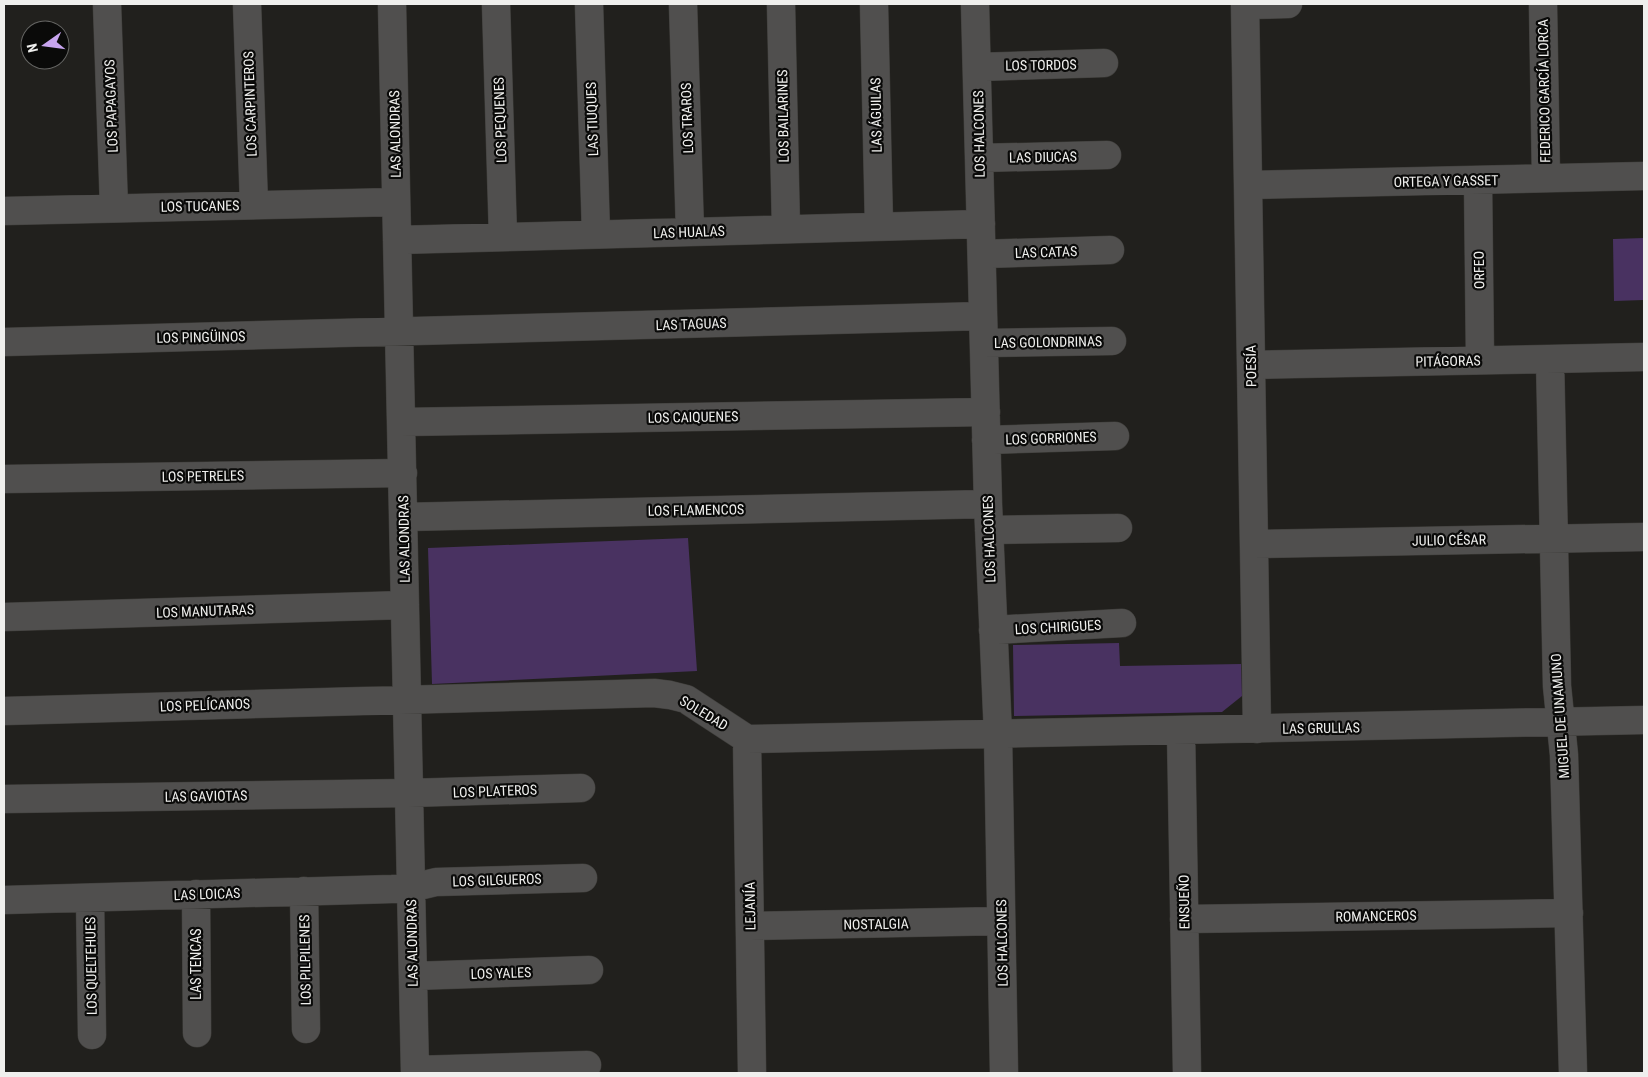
<svg xmlns="http://www.w3.org/2000/svg" width="1648" height="1077" viewBox="0 0 1648 1077" font-family="'Roboto Condensed',sans-serif">
	<style>
		.green { fill: #493261 }
		.lines { fill: none; stroke-linecap: round; stroke-linejoin: round }
		.street-casing { stroke: #3e3d3a; stroke-width: 29 }
		.street { stroke: #504f4e; stroke-width: 28 }
		.labels { text-anchor: middle; dominant-baseline: central; stroke-width: 4.5; stroke-linejoin: round; paint-order: stroke }
		.street-label { font-size: 14px; fill: #efefed; stroke: #0a0a09 }
	</style>
	<rect width="100%" height="100%" fill="#21201d"/>
	<path class="green" d="M1644 238V300L1614 301 1613 239Z
		M688 538 697 671 432 684 428 548Z
		M1119 643 1120 666 1241 664 1242 696 1222 712 1014 716 1013 645Z"/>
	<g class="lines">
		<defs>
			<path id="street" d="M107 4 114 208
				M247 4 254 205
				M392 4 415 1073
				M496 4 503 237
				M589 4 596 234
				M683 4 690 232
				M781 4 786 229
				M874 4 879 226
				M975 4 988 504 998 735 1004 1073
				M1245 4 1257 729
				M1543 4 1546 178
				M1245 5 1288 4
				M977 67 1104 63
				M979 158 1107 155
				M1478 180 1480 360
				M1248 185 1644 176
				M4 211 396 202
				M397 240 981 224
				M982 254 1110 250
				M4 342 983 316
				M984 343 1112 341
				M1550 359 1557 686 1564 755 1573 1073
				M1251 365 1644 357
				M401 422 986 412
				M986 440 1115 436
				M4 479 403 473
				M403 517 988 504
				M989 530 1118 528
				M1254 544 1644 537
				M4 617 405 605
				M993 630 1122 623
				M4 711 654 693 670 695 686 699 747 739 1644 720
				M1181 731 1187 1073
				M747 739 752 1073
				M4 799 409 793 581 788
				M304 891 306 1029
				M196 894 197 1033
				M90 898 92 1035
				M4 900 392 889 411 888 436 882 583 878
				M1184 919 1569 913
				M750 926 1001 921
				M413 976 589 970
				M415 1070 587 1065"/>
		</defs>
		<use href="#street" class="street-casing"/>
		<use href="#street" class="street"/>
	</g>
	<g class="labels">
		<g class="street-label">
			<text transform="translate(1041 65) rotate(-1)">LOS TORDOS</text>
			<text transform="translate(1544 91) rotate(-91)">FEDERICO GARCÍA LORCA</text>
			<text transform="translate(250 104) rotate(-92)">LOS CARPINTEROS</text>
			<text transform="translate(111 106) rotate(-92)">LOS PAPAGAYOS</text>
			<text transform="translate(876 115) rotate(-91)">LAS ÁGUILAS</text>
			<text transform="translate(783 116) rotate(-91)">LOS BAILARINES</text>
			<text transform="translate(687 118) rotate(-92)">LOS TRAROS</text>
			<text transform="translate(592 119) rotate(-92)">LAS TIUQUES</text>
			<text transform="translate(500 120) rotate(-92)">LOS PEQUENES</text>
			<text transform="translate(395 134) rotate(-91)">LAS ALONDRAS</text>
			<text transform="translate(979 134) rotate(-91)">LOS HALCONES</text>
			<text transform="translate(1043 157) rotate(-1)">LAS DIUCAS</text>
			<text transform="translate(1446 181) rotate(-1)">ORTEGA Y GASSET</text>
			<text transform="translate(200 206) rotate(-1)">LOS TUCANES</text>
			<text transform="translate(689 232) rotate(-2)">LAS HUALAS</text>
			<text transform="translate(1046 252) rotate(-2)">LAS CATAS</text>
			<text transform="translate(1479 270) rotate(-91)">ORFEO</text>
			<text transform="translate(691 324) rotate(-2)">LAS TAGUAS</text>
			<text transform="translate(201 337) rotate(-1)">LOS PINGÜINOS</text>
			<text transform="translate(1048 342) rotate(-1)">LAS GOLONDRINAS</text>
			<text transform="translate(1448 361) rotate(-1)">PITÁGORAS</text>
			<text transform="translate(1251 366) rotate(-91)">POESÍA</text>
			<text transform="translate(693 417) rotate(-1)">LOS CAIQUENES</text>
			<text transform="translate(1051 438) rotate(-2)">LOS GORRIONES</text>
			<text transform="translate(203 476) rotate(-1)">LOS PETRELES</text>
			<text transform="translate(696 510) rotate(-1)">LOS FLAMENCOS</text>
			<text transform="translate(404 539) rotate(-91)">LAS ALONDRAS</text>
			<text transform="translate(989 539) rotate(-92)">LOS HALCONES</text>
			<text transform="translate(1449 540) rotate(-1)">JULIO CÉSAR</text>
			<text transform="translate(205 611) rotate(-2)">LOS MANUTARAS</text>
			<text transform="translate(1058 627) rotate(-3)">LOS CHIRIGUES</text>
			<text transform="translate(205 705) rotate(-2)">LOS PELÍCANOS</text>
			<text transform="translate(704 713) rotate(31)">SOLEDAD</text>
			<text transform="translate(1560 716) rotate(-94)">MIGUEL DE UNAMUNO</text>
			<text transform="translate(1321 728) rotate(-1)">LAS GRULLAS</text>
			<text transform="translate(495 791) rotate(-2)">LOS PLATEROS</text>
			<text transform="translate(206 796) rotate(-1)">LAS GAVIOTAS</text>
			<text transform="translate(497 880) rotate(-2)">LOS GILGUEROS</text>
			<text transform="translate(207 894) rotate(-2)">LAS LOICAS</text>
			<text transform="translate(1184 902) rotate(-91)">ENSUEÑO</text>
			<text transform="translate(750 906) rotate(-91)">LEJANÍA</text>
			<text transform="translate(1376 916) rotate(-1)">ROMANCEROS</text>
			<text transform="translate(876 924) rotate(-1)">NOSTALGIA</text>
			<text transform="translate(412 943) rotate(-91)">LAS ALONDRAS</text>
			<text transform="translate(1002 943) rotate(-91)">LOS HALCONES</text>
			<text transform="translate(305 960) rotate(-91)">LOS PILPILENES</text>
			<text transform="translate(196 964) rotate(-90)">LAS TENCAS</text>
			<text transform="translate(91 966) rotate(-91)">LOS QUELTEHUES</text>
			<text transform="translate(501 973) rotate(-2)">LOS YALES</text>
		</g>
	</g>
	<rect width="1648" height="1077" fill="none" stroke="#efefed" stroke-width="10"/>
	<g transform="translate(45 45) rotate(256)"><circle r="24" fill="#0a0a09" stroke="#666664"/>
	<path d="M0-4L9 19L0 12L-9 19Z" fill="#c8a5ef"/>
	<text y="-8" font-size="14" font-weight="bold" text-anchor="middle" fill="#efefed">N</text>
	</g>
</svg>
